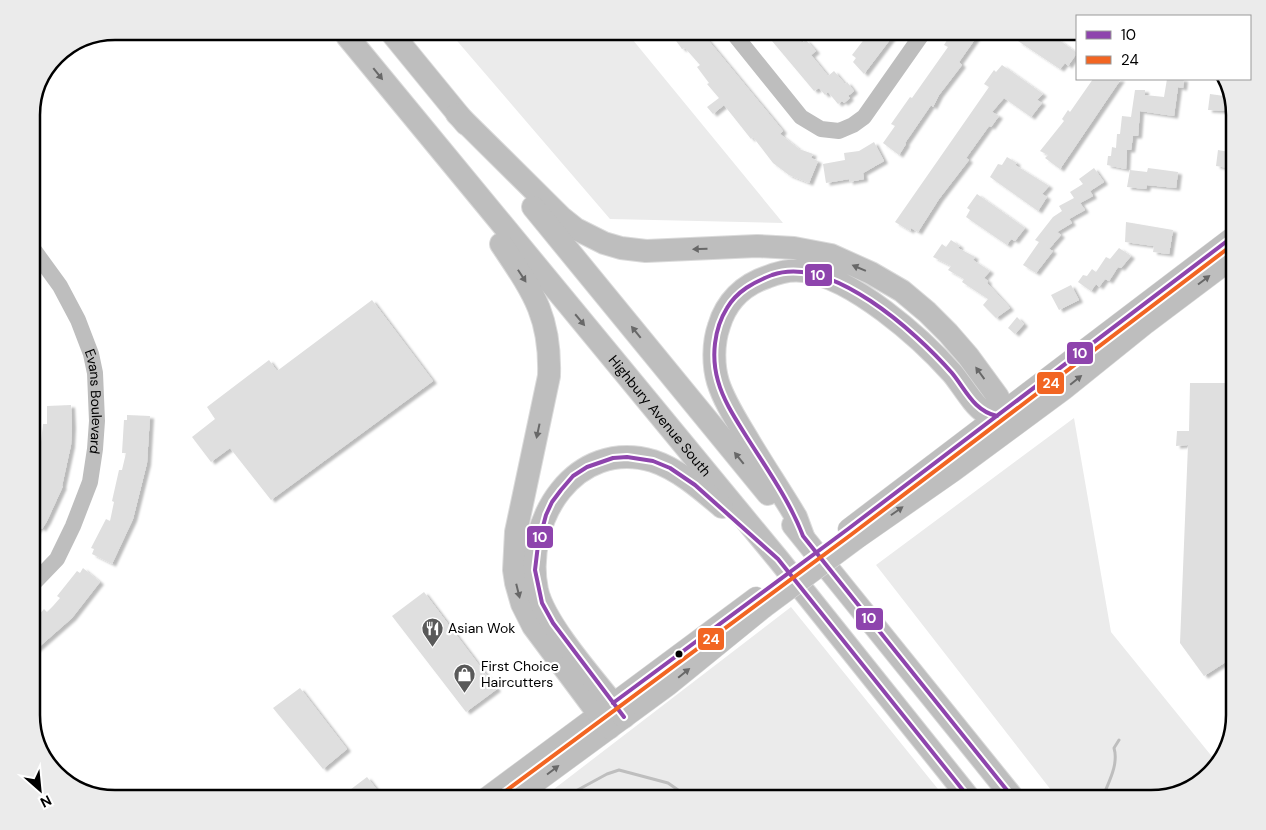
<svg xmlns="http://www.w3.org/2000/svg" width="1266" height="830" viewBox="0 0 1266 830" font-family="'DM Sans',sans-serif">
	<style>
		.green { fill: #ebebeb }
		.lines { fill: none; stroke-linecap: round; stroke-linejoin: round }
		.stream { stroke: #bebebe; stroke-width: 3 }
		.building { fill: #dfdfdf; filter: url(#shadow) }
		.major-casing { stroke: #dbdbdb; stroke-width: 21 }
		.highway-casing { stroke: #dbdbdb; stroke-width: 24 }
		.minor { stroke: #bebebe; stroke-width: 16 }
		.major { stroke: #bebebe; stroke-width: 20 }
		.highway { stroke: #bebebe; stroke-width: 22 }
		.major-bridge-casing { stroke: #dbdbdb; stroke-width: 21; stroke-linecap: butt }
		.major-bridge { stroke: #bebebe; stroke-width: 20 }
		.bus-1-casing { stroke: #fff; stroke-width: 8 }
		.bus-2-casing { stroke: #fff; stroke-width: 8 }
		.bus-1 { stroke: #8e44ad; stroke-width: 4 }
		.bus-2 { stroke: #f26522; stroke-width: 4 }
		.oneway { fill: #686868 }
		.bus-dot { fill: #000; stroke: #fff; stroke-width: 2 }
		.labels { text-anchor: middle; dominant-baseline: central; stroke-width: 4.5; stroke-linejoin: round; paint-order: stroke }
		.street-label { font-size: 14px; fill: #000; stroke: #fff }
		.poi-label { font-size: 14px; fill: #000; stroke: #fff; text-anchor: start }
		.rim { fill: none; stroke: #000; stroke-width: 2.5 }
		.line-badge { stroke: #fff; stroke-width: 2 }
		.badge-label { font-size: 14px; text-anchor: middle; font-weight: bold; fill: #fff }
	</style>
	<defs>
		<filter id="shadow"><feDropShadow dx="4" dy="2.5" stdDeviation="1" flood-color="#0004"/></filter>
	</defs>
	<rect width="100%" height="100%" fill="#fff"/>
	<path class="green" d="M628 34 783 223 610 219 452 35Z
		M1074 418 1111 632 1218 764 1193 788 1151 799H1058L876 565Z
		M791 607 946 799H541Z"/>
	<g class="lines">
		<path class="stream" d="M561 799 607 774 619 770 668 783 691 799
			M1102 799C1108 783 1119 765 1114 748L1119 740"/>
	</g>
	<path class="building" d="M952 32H980L959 62 962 65 939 95 933 107 931 105 905 143 906 144 899 155 883 143 895 126 891 124 910 97 912 98 948 47 944 45Z
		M1025 32H1048L1077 53 1068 66 1065 63 1060 69 1018 41Z
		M773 33H795L802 43 806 40 816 51 811 55 828 76 834 71 845 84 847 82 854 91 848 96 850 98 844 103 842 101 838 104 828 92 825 95 819 88 814 91 772 41 776 38Z
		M869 33H895L864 74 853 62 856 58 852 55Z
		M671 34H703L783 131 780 134 799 149 813 154 811 158 818 161 809 183 789 175 773 163 753 137 751 139 724 105 713 114 707 107 719 98 707 84 709 83 697 67 700 65 685 48 682 49Z
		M1002 65 1043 94 1037 100 1042 103 1031 117 1004 98 992 112 999 116 991 127 989 126 966 158 969 160 939 199 918 232 911 228 910 231 895 222 989 87 984 84 994 70 996 72Z
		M1093 79H1121L1060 169 1045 158 1048 155 1040 151 1064 121 1062 119 1068 110 1070 112Z
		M1167 79H1184L1183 88 1178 87 1174 116 1140 111 1138 136H1133L1131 150H1127L1126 169 1107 165 1108 156H1111L1112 147 1116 148 1117 134H1120L1122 116 1131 117 1135 90H1145V95L1164 97Z
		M1210 94 1231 97 1234 108H1229L1228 111 1208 110Z
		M874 142 884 161 863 173 864 179 849 182V179L826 183 823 164 845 160 844 153 859 151Z
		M1218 150 1235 153V169L1216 166Z
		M1007 157 1017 163 1015 165 1049 186 1042 194 1047 197 1038 211 990 177 998 164 1002 165Z
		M1094 168 1104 182 1090 191 1093 196 1080 203 1085 210 1069 219 1072 223 1057 232 1061 235 1049 249 1053 251 1036 273 1023 265 1039 242 1035 240 1053 217 1062 211 1059 206 1074 198 1070 192 1083 184 1079 179Z
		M1148 168 1178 172 1176 188 1147 185 1146 189 1127 187 1130 170 1147 172Z
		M977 194 1025 228 1015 241 1011 239 1007 245 966 217 970 210 967 208Z
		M1126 222 1173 230 1169 254 1153 252 1154 246 1125 242Z
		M951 240 960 246 958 248 975 257 973 260 990 271 984 278 988 281 987 283 1010 308 996 318 983 305 988 299 962 282 964 279 948 270 951 266 933 257 942 244 946 247Z
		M1119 248 1131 256 1121 268 1118 267 1109 281 1105 279 1099 287 1096 284 1091 291 1078 282 1083 275 1087 276 1092 269 1096 272 1106 257 1110 259Z
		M1071 285 1079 300 1059 310 1051 295Z
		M372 300 433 381 271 500 230 448 211 462 192 437 215 419 207 407 269 360 277 371Z
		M1017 317 1024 324 1015 334 1008 328Z
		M1190 383H1235V656L1204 676 1180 643 1188 445 1176 446 1177 431H1189Z
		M71 405 72 426 71 445 62 486H63L47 521 42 529 39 527 31 539V494L40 475 36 474 40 456H38L40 442H41L43 424H47V406Z
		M127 415 150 416 147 463 133 519 112 564 92 554 94 549 91 548 106 519 110 521 114 502 112 501 119 470H122L126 453H122L124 420H127Z
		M83 568 100 582 72 618 31 654V624L44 609 47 612 53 606 60 598 57 596 77 571 80 573Z
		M424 592 497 689 466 712 392 616Z
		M300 688 347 749 323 769 273 708Z
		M367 777 384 799H338Z"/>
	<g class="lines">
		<defs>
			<path id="major" d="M848 529 1235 235
				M857 539 953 472 1064 390 1146 324 1235 257
				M484 799 756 597
				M514 799 668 686 764 608"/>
			<g id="highway">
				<path id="s2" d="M347 36 778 559 970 799"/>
				<path d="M394 36 466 124"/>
				<path d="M457 114 561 217 576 229 604 243 621 248 646 251 757 246 794 248 831 255 871 273 902 291 927 312 948 333 968 356 998 397 997 416C993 415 987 414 983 411 974 406 960 382 952 373 920 337 853 278 804 271 791 269 779 272 767 277 743 285 726 302 719 326 713 343 713 365 718 382 725 404 739 424 750 443 765 468 781 492 796 517L803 536"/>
				<path d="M533 207 768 494"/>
				<path d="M501 244C533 292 551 316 549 376L516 532 514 570 516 583 522 604 533 626 609 728"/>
				<path d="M793 525 1014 799"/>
				<path d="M624 717C600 686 545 626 537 590 523 520 575 438 653 461 678 469 702 490 722 507"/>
			</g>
		</defs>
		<use href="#major" class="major-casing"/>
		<use href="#highway" class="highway-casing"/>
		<g class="minor">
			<path d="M734 34 801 117 821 129 839 131 853 125 864 117 923 33"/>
			<path id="s1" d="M31 246 60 286 78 320 91 354 95 373 97 421 95 449 90 482 73 526 57 559 31 586"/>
		</g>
		<use href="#major" class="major"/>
		<use href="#highway" class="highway"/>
		<defs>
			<path id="major-bridge" d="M764 608 857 539"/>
		</defs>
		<use href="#major-bridge" class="major-bridge-casing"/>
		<use href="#major-bridge" class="major-bridge"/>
		<defs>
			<path id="bus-1" d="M997 416C974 411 966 390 952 373 916 332 830 254 772 275 754 282 737 291 727 308 714 329 711 357 718 381 723 399 733 415 743 431 764 465 789 499 803 536L1014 799
				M613 703 848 529 1235 235
				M624 717 553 623 542 603 535 570 538 545 546 515 552 502 561 490 573 476 587 467 613 458 627 457 653 461 670 468 695 485 778 559 970 799"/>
			<path id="bus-2" d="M495 799 852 534 1235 243"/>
		</defs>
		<use href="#bus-1" class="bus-1-casing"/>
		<use href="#bus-2" class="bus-2-casing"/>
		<use href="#bus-1" class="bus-1"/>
		<use href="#bus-2" class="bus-2"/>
	</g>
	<defs><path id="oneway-solid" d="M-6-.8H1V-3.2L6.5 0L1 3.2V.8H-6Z" transform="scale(1.25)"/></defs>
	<g class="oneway">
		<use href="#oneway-solid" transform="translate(378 74) rotate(51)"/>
		<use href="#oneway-solid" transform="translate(700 249) rotate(178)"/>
		<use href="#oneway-solid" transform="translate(859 268) rotate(-157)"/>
		<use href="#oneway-solid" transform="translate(522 276) rotate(57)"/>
		<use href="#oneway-solid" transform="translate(1204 280) rotate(-37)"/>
		<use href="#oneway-solid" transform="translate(580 320) rotate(50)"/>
		<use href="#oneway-solid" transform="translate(636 332) rotate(-129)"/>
		<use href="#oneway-solid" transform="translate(980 373) rotate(-126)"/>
		<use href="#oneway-solid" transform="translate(1076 380) rotate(-39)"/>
		<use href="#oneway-solid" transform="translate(538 431) rotate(102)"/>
		<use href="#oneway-solid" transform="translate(739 458) rotate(-129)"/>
		<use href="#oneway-solid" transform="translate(897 511) rotate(-35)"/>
		<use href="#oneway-solid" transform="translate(518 591) rotate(76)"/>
		<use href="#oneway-solid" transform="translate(684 673) rotate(-39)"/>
		<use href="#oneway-solid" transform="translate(553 770) rotate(-37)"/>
	</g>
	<defs>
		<symbol id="restaurant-pin" viewBox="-11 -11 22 30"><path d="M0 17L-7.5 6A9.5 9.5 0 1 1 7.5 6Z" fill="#595959" stroke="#fff"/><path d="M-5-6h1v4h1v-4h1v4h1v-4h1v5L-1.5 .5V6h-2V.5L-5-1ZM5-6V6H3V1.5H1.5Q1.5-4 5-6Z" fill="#fff"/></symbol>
		<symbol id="shop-pin" viewBox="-11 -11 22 30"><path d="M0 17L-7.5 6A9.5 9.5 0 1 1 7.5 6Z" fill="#595959" stroke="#fff"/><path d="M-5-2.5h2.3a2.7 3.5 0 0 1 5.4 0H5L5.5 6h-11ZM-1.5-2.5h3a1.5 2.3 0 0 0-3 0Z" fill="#fff"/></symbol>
	</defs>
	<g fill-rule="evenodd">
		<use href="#restaurant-pin" x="420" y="616" width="25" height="34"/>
		<use href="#shop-pin" x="452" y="662" width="25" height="34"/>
	</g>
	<circle class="bus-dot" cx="679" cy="654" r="4.5"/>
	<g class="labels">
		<g class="street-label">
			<text stroke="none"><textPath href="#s1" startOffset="172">Evans Boulevard</textPath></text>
			<text stroke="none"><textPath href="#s2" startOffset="492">Highbury Avenue South</textPath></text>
		</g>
		<g class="poi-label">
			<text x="448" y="628">Asian Wok</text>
			<text x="481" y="666">First Choice<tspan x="481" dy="16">Haircutters</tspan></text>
		</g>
	</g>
	<path d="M0 0H1266V830H0ZM115 40H1151A75 75 0 0 1 1226 115V715A75 75 0 0 1 1151 790H115A75 75 0 0 1 40 715V115A75 75 0 0 1 115 40Z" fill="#ebebeb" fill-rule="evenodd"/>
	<path class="rim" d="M115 40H1151A75 75 0 0 1 1226 115V715A75 75 0 0 1 1151 790H115A75 75 0 0 1 40 715V115A75 75 0 0 1 115 40Z"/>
	<g class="line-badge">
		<rect x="804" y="263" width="29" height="24" rx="5" fill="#8e44ad"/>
		<rect x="1066" y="341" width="28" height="24" rx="5" fill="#8e44ad"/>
		<rect x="1036" y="371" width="29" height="24" rx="5" fill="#f26522"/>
		<rect x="526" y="525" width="28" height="24" rx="5" fill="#8e44ad"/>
		<rect x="855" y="607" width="29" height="24" rx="5" fill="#8e44ad"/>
		<rect x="697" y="627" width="28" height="24" rx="5" fill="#f26522"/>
	</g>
	<g class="badge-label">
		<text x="818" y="280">10</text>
		<text x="1080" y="358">10</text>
		<text x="1051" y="388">24</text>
		<text x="540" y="542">10</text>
		<text x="869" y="623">10</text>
		<text x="711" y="644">24</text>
	</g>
	<rect x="1076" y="15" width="175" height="65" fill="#ffffff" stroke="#999999"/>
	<rect x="1086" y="31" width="25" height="8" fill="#8e44ad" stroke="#999999"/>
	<text x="1121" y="40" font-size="15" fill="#000000">10</text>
	<rect x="1086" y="56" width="25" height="8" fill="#f26522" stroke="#999999"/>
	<text x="1121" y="65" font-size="15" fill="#000000">24</text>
	<g transform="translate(40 790) rotate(153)" stroke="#ffffff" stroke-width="4" paint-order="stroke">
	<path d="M0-4L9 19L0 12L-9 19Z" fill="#000000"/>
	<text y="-8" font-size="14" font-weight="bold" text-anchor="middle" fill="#000000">N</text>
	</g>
</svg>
